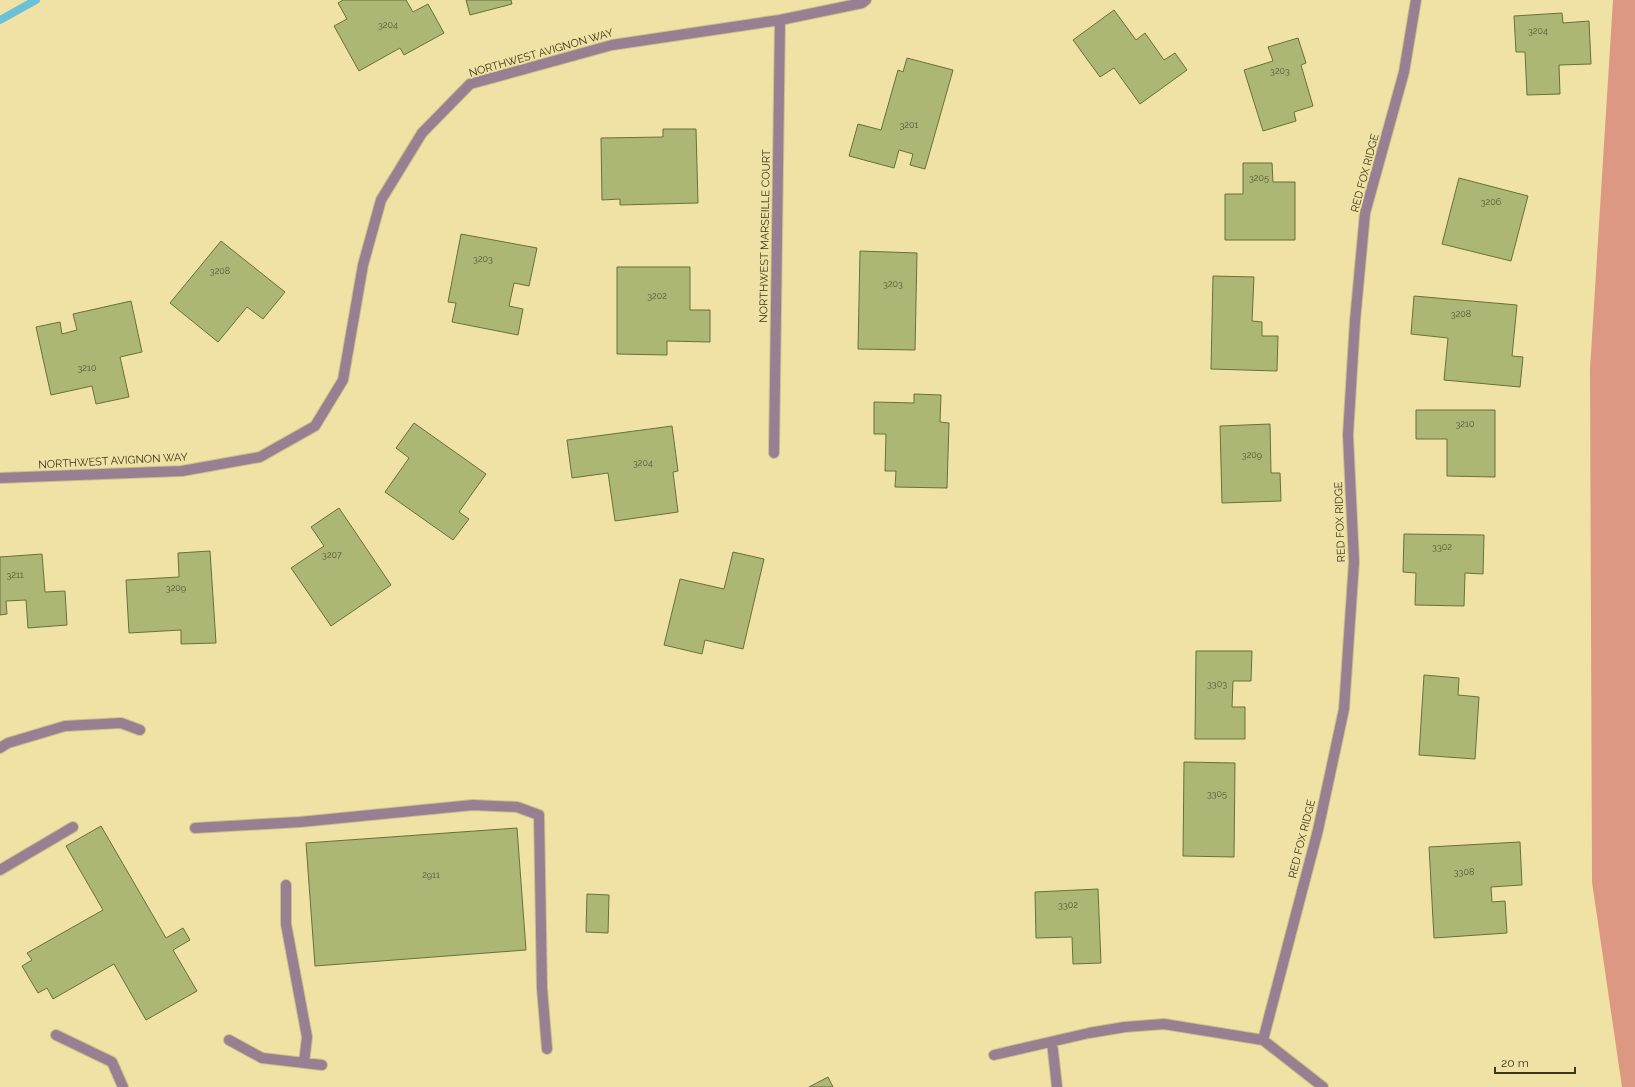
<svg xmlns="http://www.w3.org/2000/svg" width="1635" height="1087" viewBox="0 0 1635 1087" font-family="Raleway,sans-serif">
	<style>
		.forest { fill: #dd9884 }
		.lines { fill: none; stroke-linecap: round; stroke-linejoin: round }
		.stream { stroke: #6cc1d7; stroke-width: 8 }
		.building { fill: #acb776; stroke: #687138 }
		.minor-casing { stroke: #ccbf8a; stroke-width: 12 }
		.minor { stroke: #987f91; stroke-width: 10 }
		.labels { text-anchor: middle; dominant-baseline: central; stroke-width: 3.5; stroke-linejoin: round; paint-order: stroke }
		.number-label { font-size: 9px; fill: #575632 }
		.street-label { font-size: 11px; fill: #3b351c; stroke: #f0e2a5 }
	</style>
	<rect width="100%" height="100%" fill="#f0e2a5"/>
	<path class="forest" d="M1613 0H1635V1087H1622L1592 882 1590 369Z"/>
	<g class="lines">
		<path class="stream" d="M0 20 36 0"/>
	</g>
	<path class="building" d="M343 0H406L413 12 428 4 444 33 404 55 400 48 359 71 334 26 347 19 338 3Z
		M466 0H511L512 4 470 15Z
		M1114 10 1136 40 1145 33 1164 60 1175 53 1187 70 1140 104 1114 68 1100 77 1073 40Z
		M1562 13 1563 23 1589 21 1591 64 1559 65 1560 94 1527 95 1525 52H1516L1514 16Z
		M1298 38 1306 63 1301 65 1313 106 1294 112 1296 121 1263 131 1244 70 1273 61 1268 47Z
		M907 58 953 70 925 169 910 165 913 154 899 150 894 168 849 156 858 124 881 130 898 70 903 72Z
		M663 129H696L698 203 620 205V199L602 200 601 138 663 137Z
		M1243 163H1272L1273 182H1295V240H1225V194H1243Z
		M1459 178 1528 196 1511 261 1442 244Z
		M461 234 537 248 529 286 514 283 509 306 523 309 518 335 452 322 456 303 448 302Z
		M221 241 285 292 263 319 247 307 218 342 170 303Z
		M860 251 917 253 915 350 858 349Z
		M617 267H690V310H710V342L667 341V355L617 354Z
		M1213 276 1254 277 1252 321 1262 322V336H1278L1277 371 1211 369Z
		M1414 296 1517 305 1512 356 1523 357 1520 387 1444 380 1448 338 1411 334Z
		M131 301 142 352 120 357 129 397 96 404 92 386 51 395 36 327 60 322 62 334 77 330 73 314Z
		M914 394 941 395 940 422 949 423 947 488 895 487 896 471H885L886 434H874V402L914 403Z
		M1416 410H1495V477L1447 476V439H1416Z
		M414 423 486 474 459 512 469 519 453 540 385 492 409 458 396 448Z
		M1270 424 1271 473H1280L1281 501 1222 503 1220 426Z
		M672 426 678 471 673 472 678 512 615 521 608 473 572 478 567 440Z
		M339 508 391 585 331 626 291 568 324 546 311 527Z
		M1404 534 1484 535 1483 574 1465 573 1464 606 1415 605 1416 573 1403 572Z
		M210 551 216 643 181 644V630L129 633 126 580 179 577 178 553Z
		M733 552 764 559 743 649 705 640 702 654 664 645 680 579 724 589Z
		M42 554 45 592 65 591 67 625 28 628 26 600 6 601 7 614 0 615V557Z
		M1196 651H1252L1251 681H1233L1232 707H1245V739H1195Z
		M1424 675 1459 678 1458 695 1479 697 1475 759 1419 755Z
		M1184 762 1235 763 1234 857 1183 856Z
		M101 826 166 938 183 928 190 940 173 950 197 991 146 1020 114 964 53 999 47 988 38 993 22 966 32 960 27 953 103 910 66 846Z
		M517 828 526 950 315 966 306 843Z
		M1520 842 1522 885 1491 887 1492 902 1505 901 1507 933 1434 938 1429 847Z
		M1098 889 1101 963 1073 964 1072 937 1036 938 1035 892Z
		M587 894 609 895 608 933 586 932Z
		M828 1077 833 1087H809Z"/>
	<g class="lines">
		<defs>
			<path id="minor" d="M774 453 780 20
				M0 478 182 471 260 457 315 426 343 380 363 265 381 200 422 133 470 84 612 45 780 20 862 3 866 0
				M0 748 8 743 65 726 121 723 140 730
				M195 828 300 822 473 805 517 807 539 815 542 988 547 1049
				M0 870 73 827
				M286 885V924L307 1037 304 1063
				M56 1035 112 1062 123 1087
				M229 1040 262 1058 322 1065
				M1263 1040 1318 830 1344 709 1354 562 1348 435 1355 321 1365 213 1404 72 1416 0
				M1052 1042 1057 1087
				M994 1055 1089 1033 1125 1027 1164 1024 1263 1040 1323 1087"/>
		</defs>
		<use href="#minor" class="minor-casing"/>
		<use href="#minor" class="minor"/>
	</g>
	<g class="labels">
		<g class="number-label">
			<text x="388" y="25">3204</text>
			<text x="1538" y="31">3204</text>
			<text x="1280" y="71">3203</text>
			<text x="909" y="125">3201</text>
			<text x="1259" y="178">3205</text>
			<text x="1491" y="202">3206</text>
			<text x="483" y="259">3203</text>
			<text x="220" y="271">3208</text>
			<text x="893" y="284">3203</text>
			<text x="657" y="296">3202</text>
			<text x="1461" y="314">3208</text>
			<text x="87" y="368">3210</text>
			<text x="1465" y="424">3210</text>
			<text x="1252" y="455">3209</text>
			<text x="643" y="463">3204</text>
			<text x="1442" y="547">3302</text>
			<text x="332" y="555">3207</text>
			<text x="15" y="575">3211</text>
			<text x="176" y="588">3209</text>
			<text x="1217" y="684">3303</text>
			<text x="1217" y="794">3305</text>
			<text x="1464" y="872">3308</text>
			<text x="431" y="875">2911</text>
			<text x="1068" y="905">3302</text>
		</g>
		<g class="street-label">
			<text transform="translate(541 53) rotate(-16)">NORTHWEST AVIGNON WAY</text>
			<text transform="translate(1365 173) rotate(-75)">RED FOX RIDGE</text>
			<text transform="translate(765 236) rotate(-89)">NORTHWEST MARSEILLE COURT</text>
			<text transform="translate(113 461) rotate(-3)">NORTHWEST AVIGNON WAY</text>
			<text transform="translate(1340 522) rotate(-92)">RED FOX RIDGE</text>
			<text transform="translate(1302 839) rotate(-76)">RED FOX RIDGE</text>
		</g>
	</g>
	<path d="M1495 1067v6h80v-6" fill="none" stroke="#3b351c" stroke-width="2"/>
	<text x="1501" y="1067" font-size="12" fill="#3b351c" stroke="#f0e2a5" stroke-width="3" paint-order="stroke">20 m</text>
</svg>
